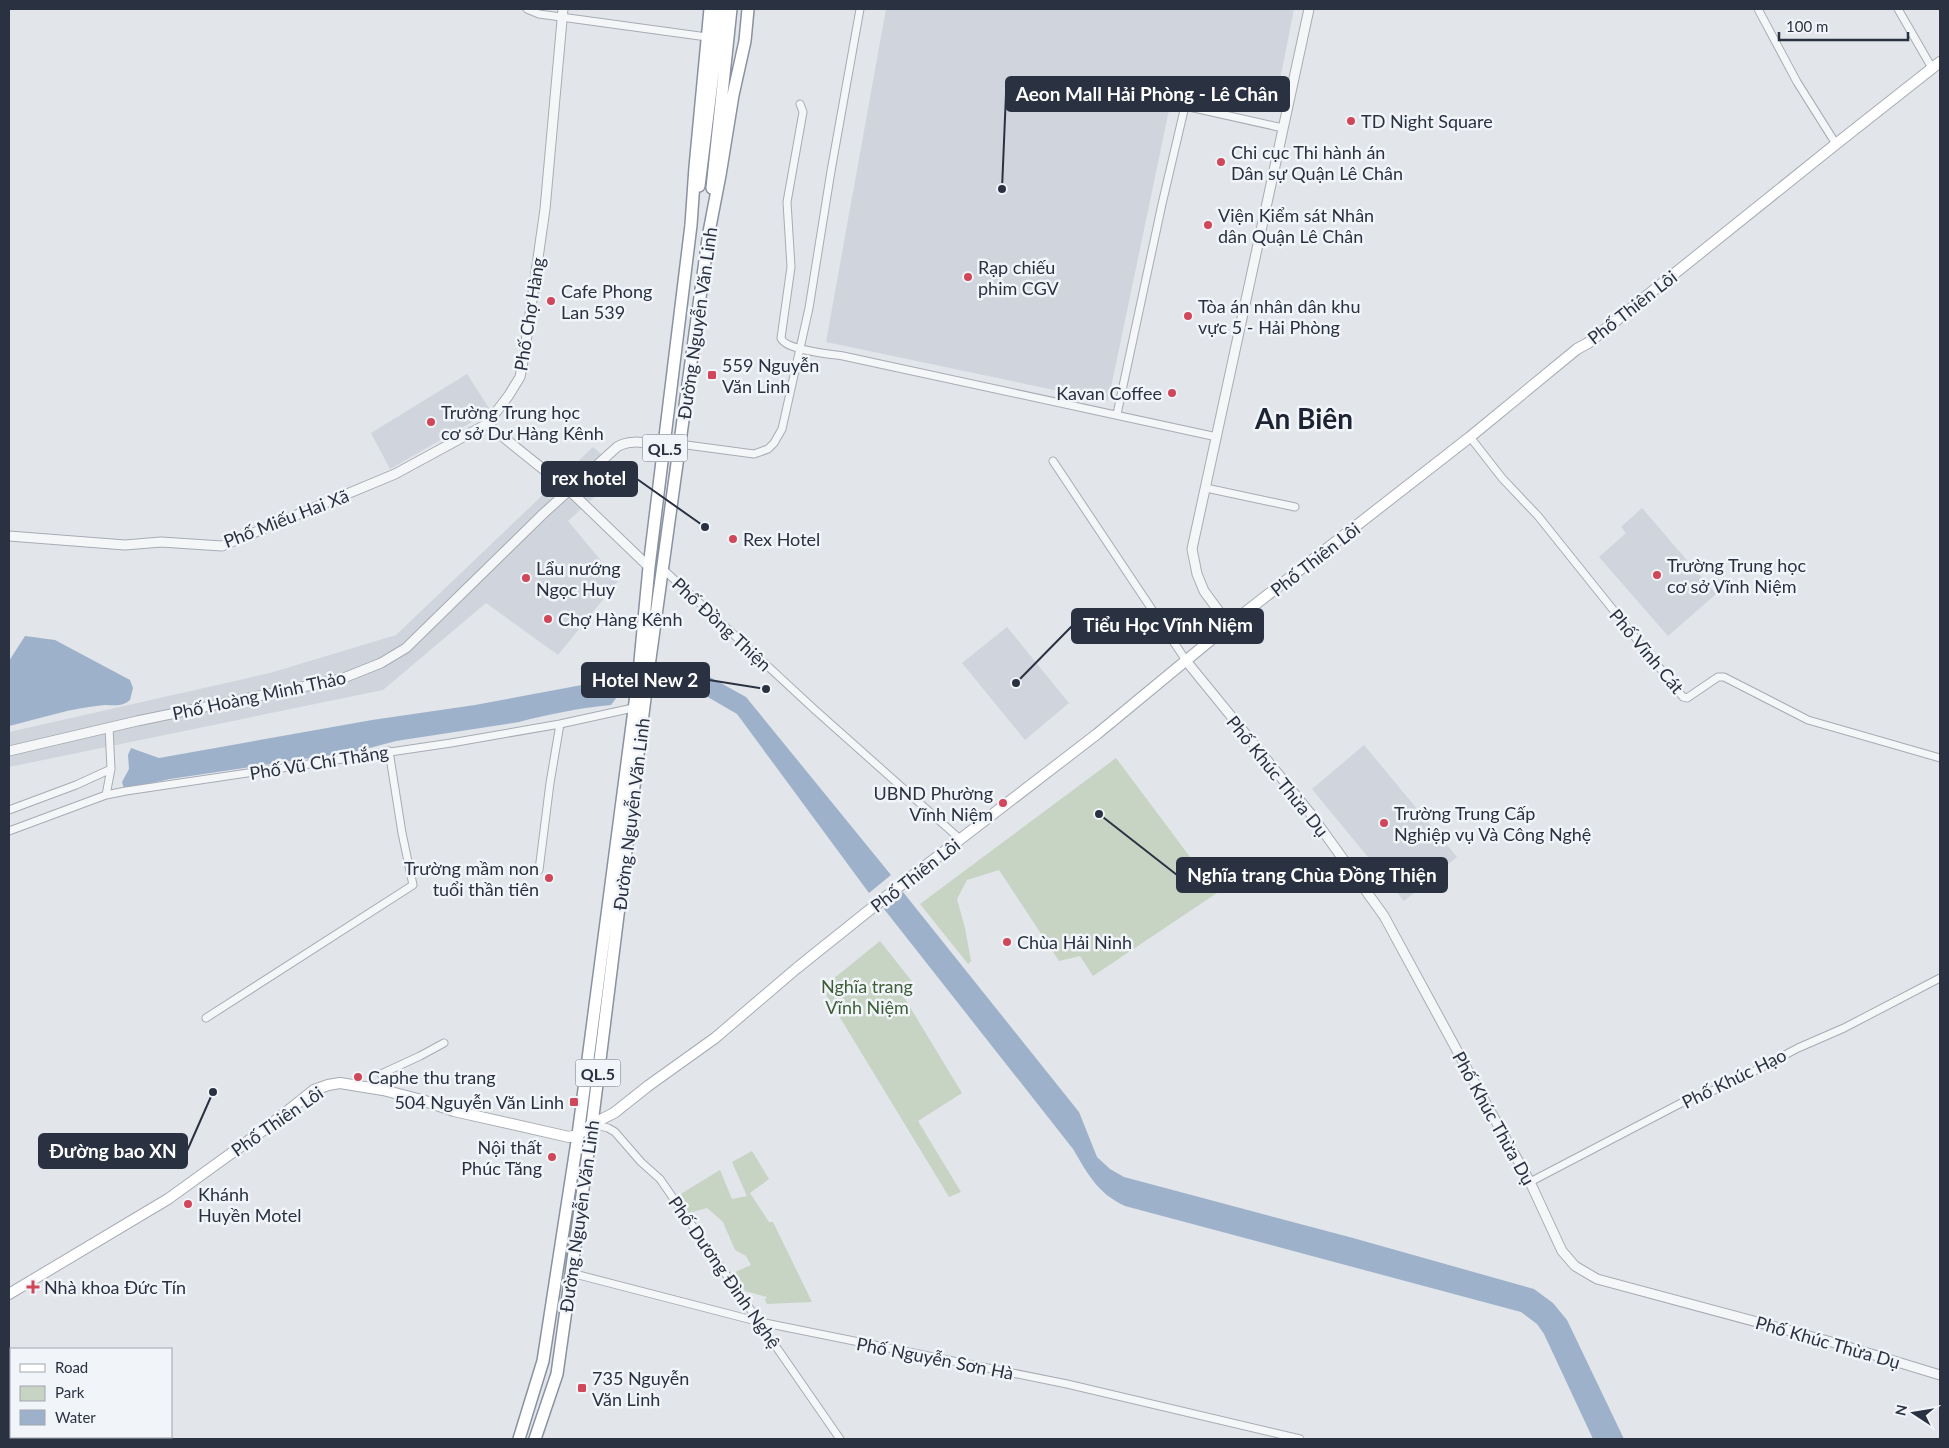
<svg xmlns="http://www.w3.org/2000/svg" width="1949" height="1448" viewBox="0 0 1949 1448" font-family="Lato,sans-serif">
	<style>
		.built { fill: #d0d4dc }
		.green { fill: #c7d4c3 }
		.water { fill: #9db2ca }
		.lines { fill: none; stroke-linecap: round; stroke-linejoin: round }
		.minor-casing { stroke: #a7acb4; stroke-width: 9 }
		.tertiary-casing { stroke: #a7acb4; stroke-width: 11 }
		.secondary-casing { stroke: #a7acb4; stroke-width: 12 }
		.trunk-casing { stroke: #8992a1; stroke-width: 14 }
		.minor { stroke: #f5f6f8; stroke-width: 7 }
		.tertiary { stroke: #f5f6f8; stroke-width: 9 }
		.secondary { stroke: #fff; stroke-width: 10 }
		.trunk { stroke: #fff; stroke-width: 11 }
		.poi-dot { fill: #cf4759; stroke: #f1f4f8; stroke-width: 2 }
		.labels { text-anchor: middle; dominant-baseline: central; stroke-width: 5; stroke-linejoin: round; paint-order: stroke }
		.shield { fill: #f1f4f8; stroke: #666c79; stroke-width: 1 }
		.shield-label { font-size: 16px; font-weight: bold; fill: #2a3242 }
		.poi-label { font-size: 18px; fill: #2a3242; stroke: #f1f4f8; text-anchor: start }
		.street-label { font-size: 18px; fill: #2a3242; stroke: #f1f4f8 }
		.park-label { font-size: 18px; fill: #3e5e37; stroke: #f1f4f8 }
		.town-label { font-size: 28px; font-weight: bold; fill: #1c2333; stroke: #f1f4f8 }
		.leader { fill: none; stroke: #2a3242; stroke-width: 2 }
		.callout-dot { fill: #2a3242; stroke: #f1f4f8; stroke-width: 2 }
		.callout { fill: #2a3242; stroke: #2a3242; stroke-width: 2 }
		.callout-label { font-size: 19px; text-anchor: middle; font-weight: bold; fill: #fff }
	</style>
	<rect width="100%" height="100%" fill="#e2e5ea"/>
	<path class="built" d="M886 9H1294L1274 110 1173 91 1109 397 1107 401 826 342Z
		M467 374 491 411 390 469 371 433Z
		M593 447 622 472 568 521 618 581 558 655 486 603 383 690 9 767V732L270 673 396 635Z
		M1642 508 1716 594 1668 636 1599 557 1626 533 1621 527Z
		M1007 627 1069 703 1025 740 962 663Z
		M1364 745 1457 857 1404 901 1312 789Z"/>
	<path class="green" d="M1116 758 1217 893 1093 976 1080 956 1059 961 999 870 967 880 957 899 965 928 971 961 968 964 920 904Z
		M880 941 914 984 902 994 962 1093 918 1121 961 1192 949 1197 822 988Z
		M752 1151 769 1179 750 1193 769 1222H773L812 1302 767 1304 765 1300 767 1297 745 1291 733 1273 751 1265 746 1256 735 1250 723 1222 707 1208 689 1213 679 1195 720 1170 732 1199 747 1196 732 1162Z"/>
	<path class="water" d="M25 636 55 640 130 680 133 688 130 700C122 707 115 705 105 705 70 708 42 718 9 726V661Z
		M673 674 708 676 746 697 891 875 869 893 737 714 706 696 672 693Z
		M617 677 622 680 620 693 611 705C580 708 549 714 519 722L396 741 358 751 170 779 124 789 122 782 129 769 128 755 131 748 159 758 372 720 475 705 582 685Z
		M903 892 1079 1112 1097 1157 1110 1169 1124 1177 1353 1238 1534 1289 1553 1303 1567 1320 1624 1439H1593L1544 1334 1537 1324 1521 1312 1125 1206C1097 1193 1088 1174 1073 1149L884 909Z"/>
	<g class="lines">
		<defs>
			<path id="minor" d="M527 9 539 14 707 37
				M1758 9 1797 82 1836 144
				M1898 9 1932 68
				M800 104 803 112 787 202 791 267 781 338C785 350 830 354 843 356L1217 437
				M1117 414 1162 204 1185 106 1283 128
				M1470 437 1502 478 1538 516 1683 697 1687 698 1718 677H1724L1808 720 1940 758
				M679 444 754 454 768 449 774 443 782 429 809 308 831 171 860 9
				M1053 461 1187 662
				M1206 488 1295 507
				M664 570 814 709 960 839
				M106 795 111 769 109 727
				M9 810 76 785 111 769
				M9 831 106 795 126 791 451 743 560 724 633 708
				M539 870 550 783 560 724
				M206 1018 413 885 402 833 389 751
				M381 1074 420 1056 444 1043
				M592 1124 608 1128 615 1132 641 1162 660 1179 840 1439
				M1530 1182 1685 1101 1730 1084 1798 1048 1844 1028 1940 978
				M571 1273 760 1322 1067 1384 1300 1439
				M52 1439 55 1437"/>
			<path id="tertiary" d="M487 424 569 490 649 567
				M9 536 125 545 161 542 222 546 395 474 487 424 509 395 520 377 524 356 545 209 563 9
				M1229 625 1204 591 1197 574 1192 549 1309 9
				M1187 662 1310 813 1384 916 1479 1091 1530 1182 1562 1251 1575 1266 1597 1279 1835 1343 1940 1375
				M9 751 137 721 341 679 381 663 406 648 544 513 617 447C630 438 650 444 665 445"/>
			<path id="secondary" d="M9 1294 168 1199 269 1126 314 1090 328 1085 340 1083 383 1090 422 1100 454 1111 569 1137 578 1135 592 1124 614 1113 648 1086 715 1038 797 968 902 884 1097 734 1229 625 1470 437 1577 349 1588 343 1836 144 1940 62"/>
			<path id="trunk" d="M699 186 721 9
				M712 188 731 9
				M519 1439 543 1361 578 1135 639 672 649 567 691 225 695 167 710 9
				M535 1439 557 1374 592 1124 649 666 709 232 720 175 733 95 745 41 748 9"/>
		</defs>
		<use href="#minor" class="minor-casing"/>
		<use href="#tertiary" class="tertiary-casing"/>
		<use href="#secondary" class="secondary-casing"/>
		<use href="#trunk" class="trunk-casing"/>
		<use href="#minor" class="minor"/>
		<use href="#tertiary" class="tertiary"/>
		<use href="#secondary" class="secondary"/>
		<use href="#trunk" class="trunk"/>
	</g>
	<g class="poi-dot">
		<circle cx="1351" cy="121" r="5"/>
		<circle cx="1221" cy="162" r="5"/>
		<circle cx="1208" cy="225" r="5"/>
		<circle cx="968" cy="277" r="5"/>
		<circle cx="551" cy="301" r="5"/>
		<circle cx="1188" cy="316" r="5"/>
		<rect x="707" y="370" width="10" height="10" rx="2.5"/>
		<circle cx="1172" cy="393" r="5"/>
		<circle cx="431" cy="422" r="5"/>
		<circle cx="733" cy="539" r="5"/>
		<circle cx="1657" cy="575" r="5"/>
		<circle cx="526" cy="578" r="5"/>
		<circle cx="548" cy="619" r="5"/>
		<circle cx="1003" cy="803" r="5"/>
		<circle cx="1384" cy="823" r="5"/>
		<circle cx="549" cy="878" r="5"/>
		<circle cx="1007" cy="942" r="5"/>
		<circle cx="358" cy="1077" r="5"/>
		<rect x="569" y="1097" width="10" height="10" rx="2.5"/>
		<circle cx="552" cy="1157" r="5"/>
		<circle cx="188" cy="1204" r="5"/>
		<path d="M30.5 1279.5h5v5h5v5h-5v5h-5v-5h-5v-5h5z"/>
		<rect x="577" y="1383" width="10" height="10" rx="2.5"/>
	</g>
	<g class="labels">
		<g class="shield">
			<rect x="642.5" y="434.5" width="45" height="27" rx="4"/>
			<rect x="575.5" y="1059.5" width="45" height="27" rx="4"/>
		</g>
		<g class="shield-label">
			<text x="665" y="448">QL.5</text>
			<text x="598" y="1073">QL.5</text>
		</g>
		<g class="poi-label">
			<text x="1361" y="121">TD Night Square</text>
			<text x="1231" y="152">Chi cục Thi hành án<tspan x="1231" dy="21">Dân sự Quận Lê Chân</tspan></text>
			<text x="1218" y="215">Viện Kiểm sát Nhân<tspan x="1218" dy="21">dân Quận Lê Chân</tspan></text>
			<text x="978" y="267">Rạp chiếu<tspan x="978" dy="21">phim CGV</tspan></text>
			<text x="561" y="291">Cafe Phong<tspan x="561" dy="21">Lan 539</tspan></text>
			<text x="1198" y="306">Tòa án nhân dân khu<tspan x="1198" dy="21">vực 5 - Hải Phòng</tspan></text>
			<text x="722" y="365">559 Nguyễn<tspan x="722" dy="21">Văn Linh</tspan></text>
			<text x="1162" y="393" text-anchor="end">Kavan Coffee</text>
			<text x="441" y="412">Trường Trung học<tspan x="441" dy="21">cơ sở Dư Hàng Kênh</tspan></text>
			<text x="743" y="539">Rex Hotel</text>
			<text x="1667" y="565">Trường Trung học<tspan x="1667" dy="21">cơ sở Vĩnh Niệm</tspan></text>
			<text x="536" y="568">Lẩu nướng<tspan x="536" dy="21">Ngọc Huy</tspan></text>
			<text x="558" y="619">Chợ Hàng Kênh</text>
			<text x="993" y="793" text-anchor="end">UBND Phường<tspan x="993" dy="21">Vĩnh Niệm</tspan></text>
			<text x="1394" y="813">Trường Trung Cấp<tspan x="1394" dy="21">Nghiệp vụ Và Công Nghệ</tspan></text>
			<text x="539" y="868" text-anchor="end">Trường mầm non<tspan x="539" dy="21">tuổi thần tiên</tspan></text>
			<text x="1017" y="942">Chùa Hải Ninh</text>
			<text x="368" y="1077">Caphe thu trang</text>
			<text x="564" y="1102" text-anchor="end">504 Nguyễn Văn Linh</text>
			<text x="542" y="1147" text-anchor="end">Nội thất<tspan x="542" dy="21">Phúc Tăng</tspan></text>
			<text x="198" y="1194">Khánh<tspan x="198" dy="21">Huyền Motel</tspan></text>
			<text x="44" y="1287">Nhà khoa Đức Tín</text>
			<text x="592" y="1378">735 Nguyễn<tspan x="592" dy="21">Văn Linh</tspan></text>
		</g>
		<g class="street-label">
			<text transform="translate(1632 307) rotate(-38)">Phố Thiên Lôi</text>
			<text transform="translate(529 314) rotate(-81)">Phố Chợ Hàng</text>
			<text transform="translate(697 323) rotate(-82)">Đường Nguyễn Văn Linh</text>
			<text transform="translate(286 518) rotate(-21)">Phố Miếu Hai Xã</text>
			<text transform="translate(1315 559) rotate(-38)">Phố Thiên Lôi</text>
			<text transform="translate(722 624) rotate(43)">Phố Đồng Thiện</text>
			<text transform="translate(1647 651) rotate(50)">Phố Vĩnh Cát</text>
			<text transform="translate(259 695) rotate(-12)">Phố Hoàng Minh Thảo</text>
			<text transform="translate(319 762) rotate(-9)">Phố Vũ Chí Thắng</text>
			<text transform="translate(1278 776) rotate(51)">Phố Khúc Thừa Dụ</text>
			<text transform="translate(631 814) rotate(-83)">Đường Nguyễn Văn Linh</text>
			<text transform="translate(915 875) rotate(-38)">Phố Thiên Lôi</text>
			<text transform="translate(1734 1078) rotate(-26)">Phố Khúc Hạo</text>
			<text transform="translate(1494 1118) rotate(61)">Phố Khúc Thừa Dụ</text>
			<text transform="translate(277 1121) rotate(-35)">Phố Thiên Lôi</text>
			<text transform="translate(579 1216) rotate(-82)">Đường Nguyễn Văn Linh</text>
			<text transform="translate(725 1272) rotate(55)">Phố Dương Đình Nghệ</text>
			<text transform="translate(1828 1342) rotate(16)">Phố Khúc Thừa Dụ</text>
			<text transform="translate(935 1358) rotate(11)">Phố Nguyễn Sơn Hà</text>
		</g>
		<g class="park-label">
			<text x="867" y="986">Nghĩa trang<tspan x="867" dy="21">Vĩnh Niệm</tspan></text>
		</g>
		<g class="town-label">
			<text x="1304" y="418">An Biên</text>
		</g>
	</g>
	<path class="leader" d="M1002 189L1006 94M705 527L637 479M1016 683L1072 626M766 689L709 680M1099 814L1177 875M213 1092L187 1151"/>
	<g class="callout-dot">
		<circle cx="1002" cy="189" r="5"/>
		<circle cx="705" cy="527" r="5"/>
		<circle cx="1016" cy="683" r="5"/>
		<circle cx="766" cy="689" r="5"/>
		<circle cx="1099" cy="814" r="5"/>
		<circle cx="213" cy="1092" r="5"/>
	</g>
	<g class="callout">
		<rect x="1006" y="77" width="283" height="34" rx="5"/>
		<rect x="542" y="462" width="95" height="34" rx="5"/>
		<rect x="1072" y="609" width="191" height="34" rx="5"/>
		<rect x="582" y="663" width="127" height="34" rx="5"/>
		<rect x="1177" y="858" width="270" height="34" rx="5"/>
		<rect x="39" y="1134" width="148" height="34" rx="5"/>
	</g>
	<g class="callout-label">
		<text x="1147" y="101">Aeon Mall Hải Phòng - Lê Chân</text>
		<text x="589" y="485">rex hotel</text>
		<text x="1168" y="632">Tiểu Học Vĩnh Niệm</text>
		<text x="645" y="687">Hotel New 2</text>
		<text x="1312" y="882">Nghĩa trang Chùa Đồng Thiện</text>
		<text x="113" y="1158">Đường bao XN</text>
	</g>
	<rect width="1949" height="1448" fill="none" stroke="#2a3242" stroke-width="20"/>
	<rect x="10" y="1348" width="162" height="90" fill="#f1f4f8" stroke="#a1a6af"/>
	<rect x="20" y="1364" width="25" height="8" fill="#ffffff" stroke="#a1a6af"/>
	<text x="55" y="1373" font-size="15" fill="#2a3242">Road</text>
	<rect x="20" y="1386" width="25" height="15" fill="#c7d4c3" stroke="#a1a6af"/>
	<text x="55" y="1398" font-size="15" fill="#2a3242">Park</text>
	<rect x="20" y="1410" width="25" height="15" fill="#9db2ca" stroke="#a1a6af"/>
	<text x="55" y="1423" font-size="15" fill="#2a3242">Water</text>
	<g transform="translate(1914 1413) rotate(282)" stroke="#f1f4f8" stroke-width="4" paint-order="stroke">
	<path d="M0-4L9 19L0 12L-9 19Z" fill="#2a3242"/>
	<text y="-8" font-size="14" font-weight="bold" text-anchor="middle" fill="#2a3242">N</text>
	</g>
	<path d="M1779 32v8h129v-8" fill="none" stroke="#2a3242" stroke-width="2.5"/>
	<text x="1786" y="32" font-size="15" fill="#2a3242" stroke="#f1f4f8" stroke-width="4" paint-order="stroke">100 m</text>
</svg>
